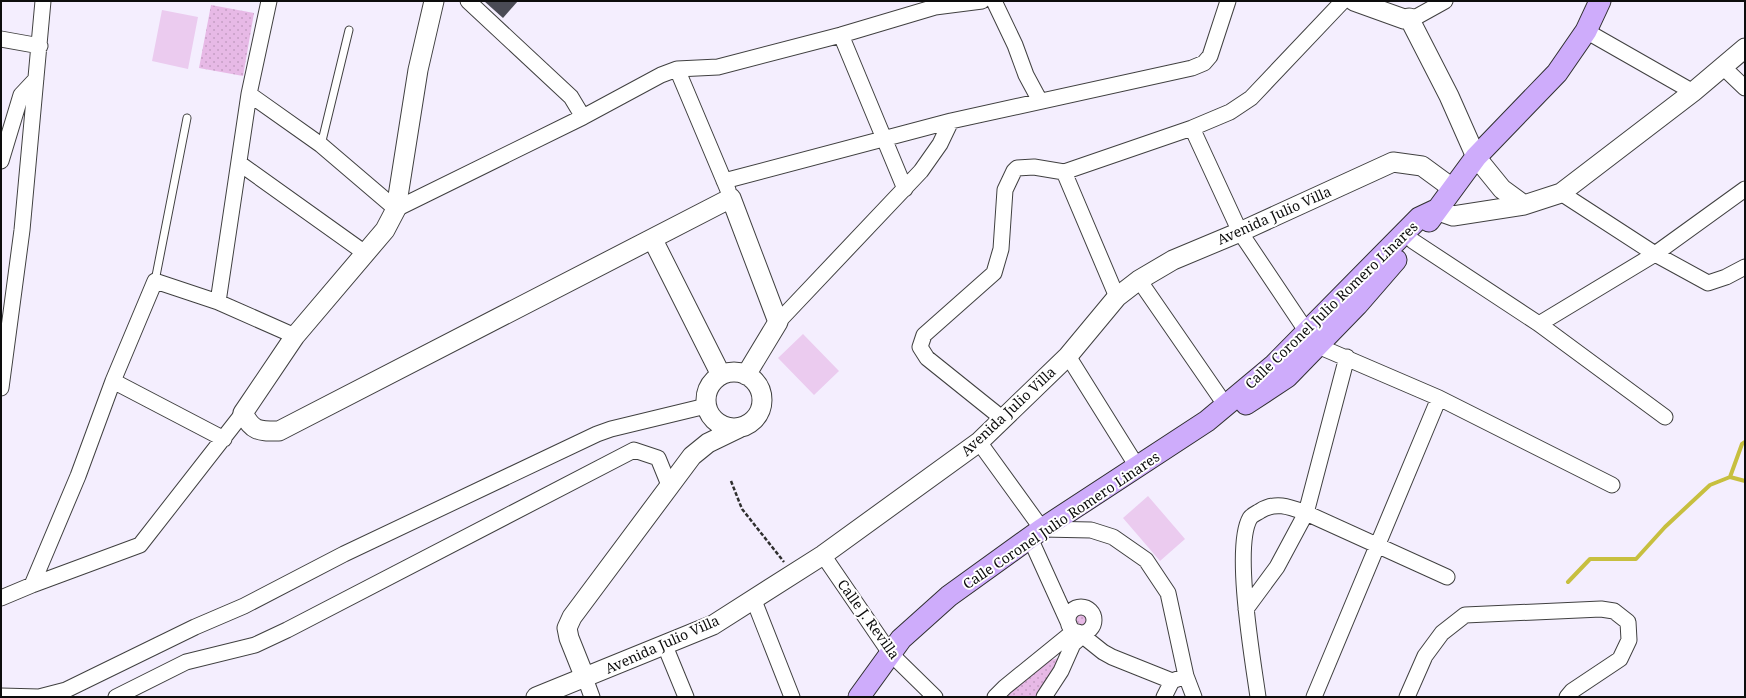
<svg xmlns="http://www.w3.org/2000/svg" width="1746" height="698" viewBox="0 0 1746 698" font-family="'Noto Serif',serif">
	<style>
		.grass { fill: url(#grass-dots) }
		.pitch { fill: #ebcbef }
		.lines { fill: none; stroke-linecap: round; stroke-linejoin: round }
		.stream { stroke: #c7bf3f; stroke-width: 4 }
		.building { fill: #4a4b55 }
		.service-casing { stroke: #404040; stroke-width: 9 }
		.minor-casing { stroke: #404040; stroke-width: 17 }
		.tertiary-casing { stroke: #404040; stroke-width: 21 }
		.secondary-casing { stroke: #2f2f2f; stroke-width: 23 }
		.path { stroke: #2f2f2f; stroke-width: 2.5; stroke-dasharray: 4 2; stroke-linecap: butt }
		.service { stroke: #fff; stroke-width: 7 }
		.minor { stroke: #fff; stroke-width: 15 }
		.tertiary { stroke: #fff; stroke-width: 19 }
		.secondary { stroke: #ceacfb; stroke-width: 21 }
		.labels { text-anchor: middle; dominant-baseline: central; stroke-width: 4; stroke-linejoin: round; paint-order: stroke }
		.street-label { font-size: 14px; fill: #0d0d0d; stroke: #fff }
	</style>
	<defs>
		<pattern id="grass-dots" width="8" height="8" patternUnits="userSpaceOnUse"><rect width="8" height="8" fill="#e7b9e6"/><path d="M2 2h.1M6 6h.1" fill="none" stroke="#c59ec4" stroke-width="1.8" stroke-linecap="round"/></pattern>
	</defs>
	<rect width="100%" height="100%" fill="#f4eefe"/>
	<path class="grass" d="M211 5 254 13 243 76 199 68Z
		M1075 618a7 7 0 1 1 14 0a7 7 0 1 1-14 0Z
		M1058 658 1056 671 1038 697H1005L1044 662Z"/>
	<path class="pitch" d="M162 10 198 17 188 69 152 61Z
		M803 334 839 371 814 395 778 358Z
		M1148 496 1185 539 1160 561 1123 518Z"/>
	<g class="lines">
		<path class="stream" d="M1730 477 1745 481
			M1568 582 1590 559H1636L1665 527 1710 485 1730 477 1742 444 1745 442"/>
	</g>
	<path class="building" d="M484 1H518L503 18Z"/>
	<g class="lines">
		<defs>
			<path id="service" d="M321 145 349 30
				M155 281 187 118"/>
			<path id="minor" d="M269 1 249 94 321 145 396 209 583 117 661 75 677 69 718 67 841 35 935 7 982 1
				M468 1 571 97 583 117
				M994 1 1015 45 1026 75 1040 101
				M1409 18 1418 16 1445 1
				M1586 31 1693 92
				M841 35 905 189
				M1 39 40 46
				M1723 67 1745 88
				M677 69 728 190
				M249 94 218 302 295 336
				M1192 128 1240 232 1307 332
				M1 161 21 95 36 79
				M239 163 365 253
				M1064 172 1117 297
				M724 181 951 121 1192 68 1204 63 1210 56 1228 1
				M1561 193 1655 254 1708 283 1726 277 1745 267
				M1413 241 1539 324 1665 417
				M1139 280 1226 406
				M778 322 921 171 940 144 951 121
				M1539 324 1655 254 1745 189
				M1318 346 1439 398 1612 485
				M1068 356 1138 468
				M113 381 224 439
				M1 388 22 230 43 1
				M1003 419 927 358 920 347 924 335 994 273 1001 249 1005 190 1014 171 1017 168 1034 167 1064 172 1192 128 1230 112 1251 98 1343 1
				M979 442 1042 529 1091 530 1113 537 1146 560 1168 593 1186 676 1194 697
				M1030 538 1069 624
				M823 555 890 653 935 697
				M32 585 78 476 113 381 155 281 218 302
				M1 598 32 585 140 545 243 413
				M753 598 792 697
				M1068 620a13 13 0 1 1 26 0a13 13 0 1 1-26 0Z
				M1246 609 1277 567 1306 513 1347 357
				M1078 632 1103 652 1112 657 1172 681 1186 676
				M665 646 686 697
				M585 678 592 697
				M1 696 39 697 66 690 195 627 244 606 344 554 597 434 611 429 706 406
				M116 697 186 662 255 645 287 630 634 450 658 458 669 485
				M995 697 1005 687 1074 631
				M1044 697 1061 671 1073 644 1087 632
				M1164 697 1172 681
				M1258 697C1253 661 1233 547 1250 518 1252 515 1257 513 1260 511 1276 501 1290 507 1306 513L1447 577
				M1314 697 1439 398
				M1407 697 1425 656 1442 633 1465 615 1601 609 1614 611 1628 622 1629 640 1620 659 1572 691 1567 697"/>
			<path id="tertiary" d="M434 1 418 70 396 209 385 230 295 336 243 413C253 432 259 431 279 431L731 198 778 322 746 375
				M1354 1 1404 19 1409 18 1449 96 1476 157 1502 189 1524 205
				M1436 210 1453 216 1524 205 1561 193 1693 92 1745 48
				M653 240 721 375
				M706 400a28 28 0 1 1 56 0a28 28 0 1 1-56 0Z
				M585 678 569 638 567 628 572 617 692 456 708 443 739 428
				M536 697 713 625 823 555 979 442 1068 356 1117 297 1139 280 1173 260 1240 232 1393 162 1422 166 1452 188"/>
			<path id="secondary" d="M1429 221 1476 157 1557 73 1586 31 1600 1
				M1246 404 1287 377 1357 305 1396 260
				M859 697 901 639 949 596 1042 529 1207 421 1274 365 1419 218 1436 210"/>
		</defs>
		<use href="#service" class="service-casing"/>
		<use href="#minor" class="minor-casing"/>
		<use href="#tertiary" class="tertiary-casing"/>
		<use href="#secondary" class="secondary-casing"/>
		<path class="path" d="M731 481 742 509 784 562"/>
		<use href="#service" class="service"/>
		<use href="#minor" class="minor"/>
		<use href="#tertiary" class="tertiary"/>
		<use href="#secondary" class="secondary"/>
	</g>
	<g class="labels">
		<g class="street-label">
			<text transform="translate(1274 215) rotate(-24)">Avenida Julio Villa</text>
			<text transform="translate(1331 305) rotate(-44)">Calle Coronel Julio Romero Linares</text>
			<text transform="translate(1008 411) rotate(-43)">Avenida Julio Villa</text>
			<text transform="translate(1061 520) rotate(-34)">Calle Coronel Julio Romero Linares</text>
			<text transform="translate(869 619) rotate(54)">Calle J. Revilla</text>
			<text transform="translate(662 644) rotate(-24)">Avenida Julio Villa</text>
		</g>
	</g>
	<rect width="1746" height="698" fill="none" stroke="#0d0d0d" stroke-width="4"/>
</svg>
